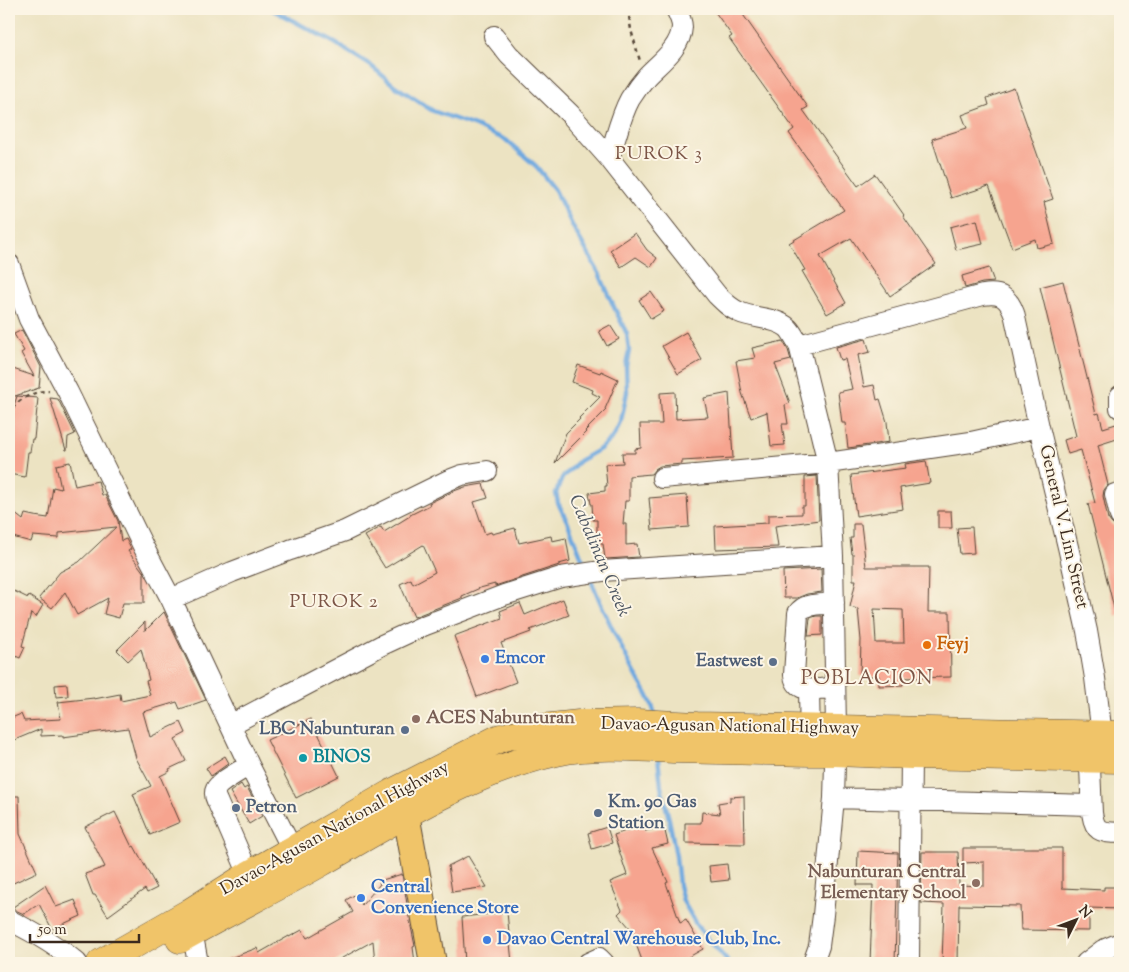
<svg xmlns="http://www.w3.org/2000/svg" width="1129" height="972" viewBox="0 0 1129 972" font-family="'Sorts Mill Goudy',serif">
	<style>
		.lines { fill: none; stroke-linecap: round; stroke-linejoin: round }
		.stream { stroke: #6fa9df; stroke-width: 4.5 }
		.building { fill: #f6a48f; fill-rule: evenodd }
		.minor-casing { stroke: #564637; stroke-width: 22 }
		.major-casing { stroke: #564637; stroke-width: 28 }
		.highway-casing { stroke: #564637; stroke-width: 29 }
		.path { stroke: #564637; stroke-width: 2.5; stroke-dasharray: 4 4; stroke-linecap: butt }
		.minor { stroke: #fff; stroke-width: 20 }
		.major { stroke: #f0c469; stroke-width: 26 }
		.highway { stroke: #f0c469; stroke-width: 28 }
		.food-dot { fill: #e8710a; stroke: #fcf5e5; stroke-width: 2 }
		.shop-dot { fill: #3f7fe0; stroke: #fcf5e5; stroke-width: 2 }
		.service-dot { fill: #5c6f8a; stroke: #fcf5e5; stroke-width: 2 }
		.education-dot { fill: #8d6e63; stroke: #fcf5e5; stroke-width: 2 }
		.culture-dot { fill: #0f9aa8; stroke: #fcf5e5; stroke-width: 2 }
		.labels { text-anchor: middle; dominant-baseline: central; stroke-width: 4; stroke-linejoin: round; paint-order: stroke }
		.street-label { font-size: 18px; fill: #3b2a1e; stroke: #fcf5e5 }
		.food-label { font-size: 18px; font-weight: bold; fill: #c56008; stroke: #fcf5e5; text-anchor: start }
		.shop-label { font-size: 18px; font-weight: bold; fill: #366cbe; stroke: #fcf5e5; text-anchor: start }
		.service-label { font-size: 18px; font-weight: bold; fill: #4e5e75; stroke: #fcf5e5; text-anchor: end }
		.education-label { font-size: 18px; font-weight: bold; fill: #785e54; stroke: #fcf5e5; text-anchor: start }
		.culture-label { font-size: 18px; font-weight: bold; fill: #0d838f; stroke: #fcf5e5; text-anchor: start }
		.neighbourhood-label { font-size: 19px; letter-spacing: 1px; fill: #7c5546; stroke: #fcf5e5 }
		.water-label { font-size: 19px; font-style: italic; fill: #4d5662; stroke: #fcf5e5 }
		.quarter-label { font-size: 20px; letter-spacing: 1px; fill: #7c5546; stroke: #fcf5e5 }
	</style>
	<rect width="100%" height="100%" fill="#fcf5e5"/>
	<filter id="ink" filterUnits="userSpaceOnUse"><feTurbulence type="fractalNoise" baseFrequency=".02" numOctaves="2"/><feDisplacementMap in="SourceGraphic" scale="10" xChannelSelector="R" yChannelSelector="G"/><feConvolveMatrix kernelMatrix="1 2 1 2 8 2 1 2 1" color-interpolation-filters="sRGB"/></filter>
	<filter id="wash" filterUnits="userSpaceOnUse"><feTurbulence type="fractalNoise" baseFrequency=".0096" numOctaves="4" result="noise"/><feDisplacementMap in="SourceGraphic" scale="20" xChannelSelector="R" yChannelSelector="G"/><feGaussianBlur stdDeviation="1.12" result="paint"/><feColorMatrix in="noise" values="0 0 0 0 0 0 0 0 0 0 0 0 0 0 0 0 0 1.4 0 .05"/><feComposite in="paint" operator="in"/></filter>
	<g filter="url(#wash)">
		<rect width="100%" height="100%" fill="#ece3c2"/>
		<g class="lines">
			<path class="stream" d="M271 9 335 43 370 65 395 86 433 111 475 126 506 140 536 166 555 190 573 227 599 273 614 307 627 334 629 351 626 366 627 392 621 421 613 437 600 449 579 461 562 478 556 493 558 503 567 521 586 568
				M590 578C603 610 618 642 635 673 642 687 652 699 655 715
				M658 757 661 787 669 819 676 856 679 885 683 901 697 926 729 963
				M784 963H788"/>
		</g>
		<g id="blocks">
			<path class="building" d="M713 9H739L808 107 803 110 858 186 875 174 904 215 903 216 936 264 890 296 851 238 820 256 846 303 827 314 802 271 805 270 789 243 844 210 789 133 794 129 729 38 732 36Z
				M1014 88 1053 199 1044 202 1054 244 1037 248 1035 239 1012 248 989 186 951 198 932 139 967 128 962 115 989 105 987 98Z
				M977 220 983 244 956 250 950 227Z
				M635 233 647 250 657 258 651 267 636 257 621 267 610 250Z
				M989 268 994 282 982 283 965 288 962 276Z
				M1063 281 1096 414 1099 413 1103 428 1116 424 1120 436V438L1098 445 1108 485 1104 490 1103 496 1108 519 1112 524 1116 527 1119 528 1120 531V615L1116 616 1088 504 1095 503 1081 450 1068 454 1064 440 1076 436 1040 287Z
				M651 292 664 311 651 319 639 300Z
				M610 325 619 339 607 346 599 331Z
				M22 330 41 367 39 388 9 398V382L13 369 34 376 21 353 24 351 14 334Z
				M686 332 702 360 678 374 662 346Z
				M866 339 870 352 858 355 864 387 874 385 877 400 880 399 887 422 889 442 848 448 845 423H842L838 392 852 389 845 359 840 360 836 347Z
				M783 341 788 350 791 360 775 364 790 403 785 405 788 424H782L785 445 771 446 767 412 751 418 742 393 736 361 755 358 752 348Z
				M578 365 600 373 601 371 618 379 605 409 606 410 585 431 586 432 555 463 566 433 580 419 579 418 600 397 592 393 593 390 572 382Z
				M675 392 676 419 708 417 704 398 729 393 733 458 682 461V464L660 466 655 469 651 474 629 476V501H625L623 524H626V545L637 544 639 557 605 559 603 544H597V520H593L592 504H591L589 493 605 491V486H607L605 464 623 463 622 453H635V449L641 448 640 424H662L660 393Z
				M17 396 38 398 34 439H32L30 452H28L25 477 9 474V422Z
				M50 398 58 399 75 434 68 437 67 450H66Z
				M926 461 930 483 900 488 903 509 856 516 851 475 906 468 905 464Z
				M70 462 75 486 98 481 102 495H105L118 521 121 541 126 539 131 549 128 551 144 573V603H123L119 618 104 614 108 598 77 615 65 592 52 608 39 598 60 572 79 562 116 527 59 533V538L33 536 31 542 9 536V509L23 520 25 514 34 516 48 518 53 487 61 489 56 465Z
				M817 476 819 520 775 526 778 547 716 549 715 526 768 523V515L802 514V506H805V477Z
				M483 484 488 498 474 502 485 534 491 532 492 534 515 528 519 543 551 536 552 541 566 538 570 561 559 564V565L495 586V584L480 588 462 596V598L414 617 400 584 411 579 413 584 435 572 423 545 385 568 365 536 381 527 384 532 410 516V515L430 505 429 503 454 491 465 487Z
				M687 495 689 527 652 530 649 498Z
				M938 511H951L952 528H938Z
				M853 524H861L866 567H929L928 612H950L951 677 903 678V685L879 686V676H860L861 640 858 609 850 607 856 580H853V554H852L850 538H853ZM874 609 903 610 904 643H876Z
				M972 527 974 553 960 554 957 528Z
				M821 569 822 592 807 594 797 598H784L783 571Z
				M14 591 28 598 29 596 43 605 36 617 31 613 22 646 25 647 20 658 9 653V599Z
				M563 599 569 615 530 630 531 632 501 643 516 682 477 697 454 636 502 618 500 611 520 603 525 615Z
				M164 612 206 700 180 709 177 702 143 712 150 737 181 722 186 733 175 739 186 761 169 769 170 771 160 776 180 822 150 835 133 794 151 786 136 758 128 728 63 737V735L41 736V729L12 741 9 733V719L21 714 24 721 61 719 58 702 94 698V699L120 694 121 701 150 695 146 681 149 680 141 649 128 661 117 650 145 622V631Z
				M816 616H822V635L808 636 810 618Z
				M67 684 68 696 56 697 55 685Z
				M311 719 339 776 296 798 267 740Z
				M225 756 229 763 211 776 206 768Z
				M241 784 244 789 247 787 262 816 249 824 230 792Z
				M9 796H19L20 834 37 872 9 885Z
				M744 796 745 844 685 843V823H701L702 812 720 814 718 803 730 801V797Z
				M115 812 132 847 134 846 157 888 147 893 145 889 108 916 95 895H93L85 874 105 867 85 827Z
				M643 825 645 831 664 827 668 844 652 848 668 882 666 883 680 923 686 920 703 949 678 963H643L630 928 618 914 622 910 610 882 627 875 614 835Z
				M607 827 612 843 592 849 588 833Z
				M963 848H1062V888L1104 890V887H1120V909L1089 908V931L1021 930 1020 906 959 905 958 963H942L944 904 921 903 922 852H958L959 885 984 886V862L963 863Z
				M858 851 898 853 895 963H870L873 885H857Z
				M468 856 487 887 452 892 448 866Z
				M727 864 729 880 711 882 709 866Z
				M402 874 408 910 406 911 409 917 415 946 413 947 415 963H375L373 941 333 963H220V962L257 948 259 953 289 936V937L302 930 307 938 353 912 346 900 356 894 362 905 380 884 379 881Z
				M45 885 56 907 75 900 81 916 52 929 39 904 24 914 15 910 13 907Z
				M507 912 512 963H465L462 917Z"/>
		</g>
	</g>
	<g filter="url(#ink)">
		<use href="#blocks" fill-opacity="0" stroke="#564637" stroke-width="1"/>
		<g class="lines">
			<defs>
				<path id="minor" d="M494 36 509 55 570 114 609 158 717 295C724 302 730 308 739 312 754 319 776 317 788 328 793 333 795 339 799 345L828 463 833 556 836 729 834 798 823 915 819 946 813 963
					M609 158C616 139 620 117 630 99 635 91 640 84 646 77 659 63 681 48 682 27 682 21 679 15 676 9
					M9 264 29 319 68 392 144 548 171 599 249 765 293 851
					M799 345 983 295C1000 292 1008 297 1014 313L1039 427 1068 547 1087 631 1095 678 1102 735V746
					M1120 396V408
					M662 478 828 463 971 442 1039 427
					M1115 494 1120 516
					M171 599 232 572 290 550 345 531 449 480 462 475 487 471
					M834 603C822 605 805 602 798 613L794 675C796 695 820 689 834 687
					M809 690 810 740
					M230 725 382 645 423 626 504 595 561 577 602 571 833 556
					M1089 744 1092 813C1095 833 1101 832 1120 833
					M834 798 1091 805
					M249 875 217 801C215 797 214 793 216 789 219 782 242 770 249 765
					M9 920C33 932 57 945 77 963
					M190 920 198 963
					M588 963 599 958 604 963
					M909 963 911 755
					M1086 963 1103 950 1120 943"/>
				<path id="major" d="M397 796 406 814 433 963"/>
				<path id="highway" d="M180 939C226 913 274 889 320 863 393 821 472 771 556 752 594 744 634 747 673 749 718 750 764 751 809 752H835L911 755 1120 759
					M101 963 189 913 249 875 394 792 500 738 542 728 579 724 637 723 697 726 1120 735"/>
			</defs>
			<use href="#minor" class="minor-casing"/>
			<use href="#major" class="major-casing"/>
			<use href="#highway" class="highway-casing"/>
			<path class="path" d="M628 9 631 30 640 61
				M9 415C13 401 35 390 49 391"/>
			<use href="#minor" class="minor"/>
			<use href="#major" class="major"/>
			<use href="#highway" class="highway"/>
		</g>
	</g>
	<circle class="food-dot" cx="927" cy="645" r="5"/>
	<g class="shop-dot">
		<circle cx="485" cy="659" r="5"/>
		<circle cx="361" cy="898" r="5"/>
		<circle cx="487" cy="940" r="5"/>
	</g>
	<g class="service-dot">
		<circle cx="773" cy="662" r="5"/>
		<circle cx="405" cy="730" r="5"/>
		<circle cx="236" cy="808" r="5"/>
		<circle cx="598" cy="813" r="5"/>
	</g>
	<g class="education-dot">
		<circle cx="416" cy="719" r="5"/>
		<circle cx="976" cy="883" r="5"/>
	</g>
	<circle class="culture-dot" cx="303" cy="758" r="5"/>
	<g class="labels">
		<g class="street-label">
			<text transform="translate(1063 527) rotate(77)">General V. Lim Street</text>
			<text transform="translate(730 727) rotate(1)">Davao-Agusan National Highway</text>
			<text transform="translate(335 829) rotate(-29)">Davao-Agusan National Highway</text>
		</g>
		<g class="food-label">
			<text x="937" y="645">Feyj</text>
		</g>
		<g class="shop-label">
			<text x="495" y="659">Emcor</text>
			<text x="371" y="888">Central<tspan x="371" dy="21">Convenience Store</tspan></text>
			<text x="497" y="940">Davao Central Warehouse Club, Inc.</text>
		</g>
		<g class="service-label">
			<text x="763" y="662">Eastwest</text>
			<text x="395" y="730">LBC Nabunturan</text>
			<text x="608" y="803" text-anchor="start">Km. 90 Gas<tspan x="608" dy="21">Station</tspan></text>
			<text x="246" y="808" text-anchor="start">Petron</text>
		</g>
		<g class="education-label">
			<text x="426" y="719">ACES Nabunturan</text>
			<text x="966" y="873" text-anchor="end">Nabunturan Central<tspan x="966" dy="21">Elementary School</tspan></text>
		</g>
		<g class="culture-label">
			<text x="313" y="758">BINOS</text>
		</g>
		<g class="neighbourhood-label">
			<text x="659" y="154">PUROK 3</text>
			<text x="334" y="602">PUROK 2</text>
		</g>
		<g class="water-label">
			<text transform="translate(599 556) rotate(67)">Cabalinan Creek</text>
		</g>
		<g class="quarter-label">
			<text x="867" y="679">POBLACION</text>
		</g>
	</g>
	<rect width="1129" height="972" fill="none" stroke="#fcf5e5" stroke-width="30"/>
	<g transform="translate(1076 920) rotate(48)" stroke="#fcf5e5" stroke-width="4" paint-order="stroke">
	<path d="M0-4L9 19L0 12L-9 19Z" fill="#3b2a1e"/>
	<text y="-8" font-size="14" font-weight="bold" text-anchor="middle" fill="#3b2a1e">N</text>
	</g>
	<path d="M30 934v8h109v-8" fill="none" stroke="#3b2a1e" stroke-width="2.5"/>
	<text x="38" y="934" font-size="15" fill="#3b2a1e" stroke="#fcf5e5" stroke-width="4" paint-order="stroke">50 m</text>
</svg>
